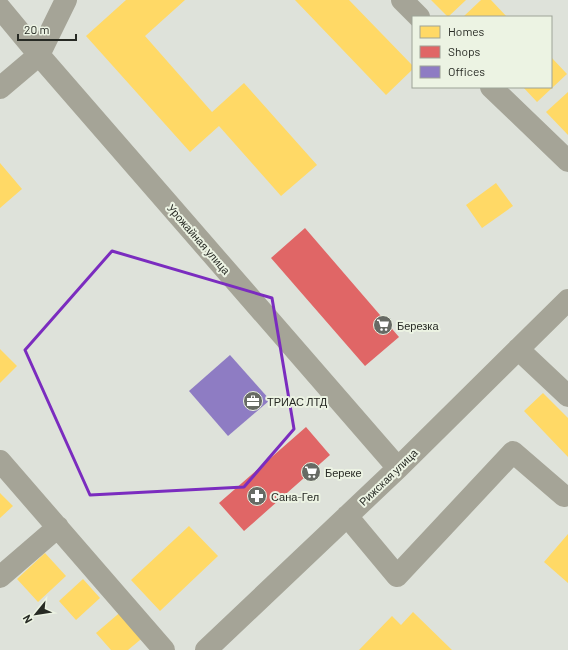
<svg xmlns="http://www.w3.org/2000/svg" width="568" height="650" viewBox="0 0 568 650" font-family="Barlow,sans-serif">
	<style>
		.homes { fill: #ffd966 }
		.shops { fill: #e06666 }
		.offices { fill: #8e7cc3 }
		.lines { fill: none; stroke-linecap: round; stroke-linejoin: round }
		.minor { stroke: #a5a497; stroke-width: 22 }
		.marked { fill: none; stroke: #7b2cbf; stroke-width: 3; stroke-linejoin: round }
		.labels { text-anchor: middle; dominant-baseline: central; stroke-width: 4; stroke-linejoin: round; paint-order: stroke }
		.street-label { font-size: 11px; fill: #272a24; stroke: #ecf3e3 }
		.poi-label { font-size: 11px; fill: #272a24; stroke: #ecf3e3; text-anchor: start }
	</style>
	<rect width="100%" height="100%" fill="#dee2da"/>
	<path class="homes" d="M126 0H185L145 36 212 112 244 83 317 165 281 196 219 126 190 152 86 36Z
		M295 0H349L413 66V69L386 95Z
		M431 0H466L448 17Z
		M481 0H491L507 17H463Z
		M551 57 567 74 537 102 523 87H551Z
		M568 92V135L546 112Z
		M0 163 22 189 0 208Z
		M496 183 513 206 482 228 466 205Z
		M0 349 17 366 0 383Z
		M543 393 568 418V457L524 411Z
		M0 493 13 506 0 518Z
		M189 526 218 556 160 611 131 580Z
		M568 534V583L544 562Z
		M45 553 66 576 38 602 17 579Z
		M83 579 100 598 76 620 59 601Z
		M124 609 146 635 128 650H111L96 633Z
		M413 612 452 650H359L392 616 401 625Z"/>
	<path class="shops" d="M305 228 399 337 365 366 271 258Z
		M306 427 330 455 244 531 219 503Z"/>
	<path class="offices" d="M230 355 270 400 228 436 189 391Z"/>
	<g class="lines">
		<path class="minor" d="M402 0 419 17
			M0 8 39 55 398 468
			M491 87 568 161
			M0 88 39 55 66 0
			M518 349 568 396
			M0 461 164 650
			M347 516 397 576 513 452 564 496
			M0 577 58 527
			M206 650 398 468 568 300"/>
	</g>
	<path class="marked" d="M112 251 272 298 294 429 244 487 90 495 25 350Z"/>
	<defs>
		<symbol id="supermarket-disc" viewBox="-11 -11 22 22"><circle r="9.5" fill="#676a64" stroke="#ecf3e3"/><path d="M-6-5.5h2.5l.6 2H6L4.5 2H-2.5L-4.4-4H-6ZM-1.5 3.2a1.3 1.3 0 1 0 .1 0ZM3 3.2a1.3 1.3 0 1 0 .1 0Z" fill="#fff"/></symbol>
		<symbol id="office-disc" viewBox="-11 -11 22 22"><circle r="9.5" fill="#676a64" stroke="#ecf3e3"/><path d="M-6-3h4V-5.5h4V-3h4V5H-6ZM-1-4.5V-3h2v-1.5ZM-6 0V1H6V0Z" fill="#fff"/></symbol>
		<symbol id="pharmacy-disc" viewBox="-11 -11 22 22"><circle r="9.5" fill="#676a64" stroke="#ecf3e3"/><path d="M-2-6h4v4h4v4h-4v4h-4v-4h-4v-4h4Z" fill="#fff"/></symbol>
	</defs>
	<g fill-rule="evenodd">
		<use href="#supermarket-disc" x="372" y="314" width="22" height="22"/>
		<use href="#office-disc" x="242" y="390" width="22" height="22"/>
		<use href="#supermarket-disc" x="300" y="461" width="22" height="22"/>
		<use href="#pharmacy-disc" x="246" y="485" width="22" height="22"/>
	</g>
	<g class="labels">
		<g class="street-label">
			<text transform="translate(199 239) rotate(49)">Урожайная улица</text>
			<text transform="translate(388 477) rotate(-44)">Рижская улица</text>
		</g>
		<g class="poi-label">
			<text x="397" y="325">Березка</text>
			<text x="267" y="401">ТРИАС ЛТД</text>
			<text x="325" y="472">Береке</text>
			<text x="271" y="496">Сана-Гел</text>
		</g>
	</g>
	<rect x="412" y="16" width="140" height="72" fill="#ecf3e3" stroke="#9da397"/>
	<rect x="420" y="26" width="20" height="12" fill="#ffd966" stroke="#9da397"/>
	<text x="448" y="36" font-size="12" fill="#272a24">Homes</text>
	<rect x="420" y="46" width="20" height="12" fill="#e06666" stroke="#9da397"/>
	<text x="448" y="56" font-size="12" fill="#272a24">Shops</text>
	<rect x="420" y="66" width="20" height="12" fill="#8e7cc3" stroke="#9da397"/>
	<text x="448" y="76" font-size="12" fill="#272a24">Offices</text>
	<g transform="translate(36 614) rotate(240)" stroke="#ecf3e3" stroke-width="3" paint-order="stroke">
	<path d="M0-3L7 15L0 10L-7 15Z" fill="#272a24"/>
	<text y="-6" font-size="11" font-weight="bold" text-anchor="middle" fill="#272a24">N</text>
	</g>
	<path d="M18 34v6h58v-6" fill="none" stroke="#272a24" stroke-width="2"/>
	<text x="24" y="34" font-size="12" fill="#272a24" stroke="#ecf3e3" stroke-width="3" paint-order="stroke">20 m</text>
</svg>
